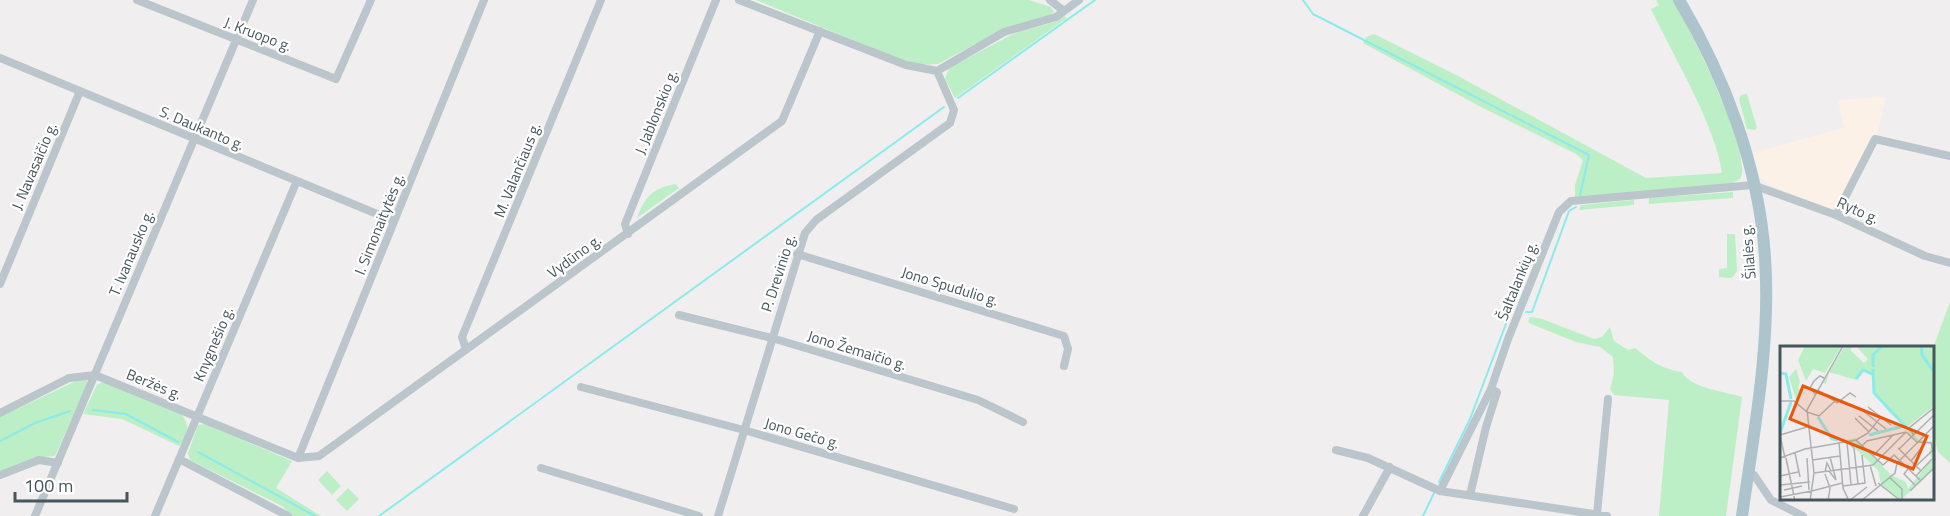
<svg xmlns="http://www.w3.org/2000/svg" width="1950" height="516" viewBox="0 0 1950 516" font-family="'Titillium Web',sans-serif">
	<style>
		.commercial { fill: #fcf1e7 }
		.green { fill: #bcefc5 }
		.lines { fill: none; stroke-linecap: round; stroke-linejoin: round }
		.stream { stroke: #8aebeb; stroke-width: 2 }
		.street { stroke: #bac6cb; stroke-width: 8 }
		.primary { stroke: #aec4cd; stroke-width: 12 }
		.labels { text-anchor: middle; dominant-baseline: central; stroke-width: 4.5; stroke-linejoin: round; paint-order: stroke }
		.street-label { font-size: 15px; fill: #46565c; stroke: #fff }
		.inset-river { fill: none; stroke: #8aebeb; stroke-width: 3 }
		.inset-road { fill: none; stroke: #adb1b4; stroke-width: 1.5 }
		.view { fill: #e8590c; fill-opacity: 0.15; stroke: #e8590c; stroke-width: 3 }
		.inset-edge { fill: none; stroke: #46565c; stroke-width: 3 }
	</style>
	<rect width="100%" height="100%" fill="#f1eeef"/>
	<path class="commercial" d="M1886 97 1877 135 1838 212 1767 184 1758 175 1752 153 1844 128 1838 100Z"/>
	<path class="green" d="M756 0H1029L1051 7 1054 12 1051 15 1005 28 938 64 918 65 894 57Z
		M1656 0H1673C1688 25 1755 157 1740 179L1732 183 1575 198V185L1583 160 1576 154 1481 107 1363 43 1366 37 1374 34 1458 76 1646 178 1722 173C1716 126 1672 54 1651 9L1659 5Z
		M1064 16 1067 18 955 98 945 79 949 68 1013 34 1054 22Z
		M1747 94 1757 128 1755 130 1747 129 1739 99 1741 95Z
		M675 184 679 188 637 218C645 196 652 189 675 184Z
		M1733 192V198L1649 204V198Z
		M1634 200V205L1579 210 1581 205Z
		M1727 234H1735L1737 271 1732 278 1719 277V269L1727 268Z
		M1950 302V463L1938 452 1934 434 1933 348Z
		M1530 317 1542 319 1594 339 1602 337 1610 327 1614 341 1628 350 1635 348C1653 362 1659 368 1682 372 1691 389 1725 391 1742 397L1726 516H1659L1669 400 1614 395 1610 389 1614 374 1613 357 1600 347 1576 342 1531 324 1528 322Z
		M82 378 87 379V385L55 456 33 458 0 471V417Z
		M103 382 181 414C191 425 188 435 179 446L122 419 83 414 97 385Z
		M205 424 292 461 276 488 321 516H292L282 506 190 460 188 453 198 425Z
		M327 471 341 486 332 495 318 480Z
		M348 488 359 499 347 511 336 500Z"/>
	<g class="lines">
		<path class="stream" d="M1303 0 1313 14 1589 155 1580 195
			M958 98 1095 0
			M1526 312H1532L1569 211 1576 207
			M93 410 126 414 178 442
			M0 441 35 423 70 411
			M198 452 315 516
			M1439 482 1470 419 1512 308
			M379 516 944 107
			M1423 516 1434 493"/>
		<path class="street" d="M137 0 336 79 371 0
			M739 0 906 65 937 71 1004 32 1056 17 1079 0
			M1050 0 1064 11
			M0 58 394 221
			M1836 215 1875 139 1950 156
			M628 234 625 224 716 0
			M797 254 1064 336 1068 349 1064 366
			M0 284 80 91
			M679 315 772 338 978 400 1023 422
			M466 349 462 337 601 0
			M581 387 744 430 1014 509
			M0 413 69 378 95 375 298 458 319 456 782 121 820 31
			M1336 450 1368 458 1440 491 1491 389 1508 339 1559 212 1571 201 1753 185 1836 215 1925 256 1950 263
			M298 458 484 0
			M179 459 288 516
			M541 468 699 516
			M1748 472 1754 475 1771 500 1803 516
			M0 475 39 460 58 463
			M1440 491 1607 516
			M1470 495 1486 427 1497 392 1491 389
			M1597 514 1608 399
			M35 516 253 0
			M155 516 296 183
			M718 516 805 233 816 220 950 123 954 110 937 71
			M1363 516 1390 467"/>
		<path class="primary" d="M1679 0C1725 77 1759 167 1765 257 1771 343 1754 432 1742 516"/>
	</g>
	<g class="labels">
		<g class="street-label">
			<text transform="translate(258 34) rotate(21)">J. Kruopo g.</text>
			<text transform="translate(656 112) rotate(-68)">J. Jablonskio g.</text>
			<text transform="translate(202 128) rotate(23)">S. Daukanto g.</text>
			<text transform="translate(34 166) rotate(-67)">J. Navasaičio g.</text>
			<text transform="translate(517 170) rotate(-68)">M. Valančiaus g.</text>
			<text transform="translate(1858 210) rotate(24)">Ryto g.</text>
			<text transform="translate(379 224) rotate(-68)">I. Simonaitytės g.</text>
			<text transform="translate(1748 252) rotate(-95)">Šilalės g.</text>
			<text transform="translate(131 253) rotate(-67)">T. Ivanausko g.</text>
			<text transform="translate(574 256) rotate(-36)">Vydūno g.</text>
			<text transform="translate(778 273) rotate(-72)">P. Drevinio g.</text>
			<text transform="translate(1517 281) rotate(-68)">Šaltalankių g.</text>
			<text transform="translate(950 286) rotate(17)">Jono Spudulio g.</text>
			<text transform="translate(213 344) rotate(-67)">Knygnešio g.</text>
			<text transform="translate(857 350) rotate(17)">Jono Žemaičio g.</text>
			<text transform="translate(154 384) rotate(22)">Beržės g.</text>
			<text transform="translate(802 433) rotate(16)">Jono Gečo g.</text>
		</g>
	</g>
	<g transform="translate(1780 346)">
		<rect width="154" height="154" fill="#f1eeef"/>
		<path d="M25 0H62L45 27 33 23 26 35 18 14ZM65 0H74L70 4 84 17 88 13 76 0H154V60L127 81 139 94 154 96 155 121 121 154 101 139 98 124 66 94 75 92 111 129 126 136 128 143 152 113 149 107 152 97H139L127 86 128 85 126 81 127 79 109 66 94 47V30L83 24 76 34 49 26 46 38 42 37ZM16 23 20 36 18 42 27 49 22 47 16 54 9 31Z" fill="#bcefc5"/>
		<path class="inset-river" d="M141 0 142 9 155 27M93 21V9L102 0M93 23 94 47 128 83M0 27 6 28 11 53M76 33 83 24 94 29M38 71 52 93 58 94M0 87 11 56M89 89 124 80"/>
		<path class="inset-road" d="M37 44 55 55M35 48 30 42 34 35 40 30 44 32M0 55H14L27 66 39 70 55 55 57 57M57 57 70 47 76 51M88 61 111 79M82 64 106 83M79 70 98 85M75 72 89 86M126 86 137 96 151 97 155 114M0 89 27 81M0 89 5 112M134 89 129 82 155 61M76 94 88 87 101 71M67 95 74 102 78 138M59 96 63 142 69 155M67 96 71 139M82 100 87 95 126 86M118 102 141 125M119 103 155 68M15 107 20 131M93 110 113 89M0 112 25 103 76 94 103 119 114 109 140 134M6 112 15 155M27 112 29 144M32 114 60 110M131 115 146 96M90 119 96 140M93 119 126 86M136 120 152 105M128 123 124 128 135 139M49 125 56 134 50 111M45 126 47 117 51 125M34 127 93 119M45 128 50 142 48 155M0 130 18 126M136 130 152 113M109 131 122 143V153M98 137 121 155M0 139 30 136M63 140 85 137 82 109M4 144 22 140M32 145 62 137M130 145 155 121M0 151 32 145M30 155 34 127 27 64 63 0M69 155 87 141M81 155 115 127 117 117 155 79"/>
		<path class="view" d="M23 40 147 90 133 123 10 73Z"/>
		<rect width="154" height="154" class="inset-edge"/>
	</g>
	<path d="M15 492v9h112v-9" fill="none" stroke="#46565c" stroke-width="3"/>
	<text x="24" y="492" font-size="18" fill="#46565c" stroke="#ffffff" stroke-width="4.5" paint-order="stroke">100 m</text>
</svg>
